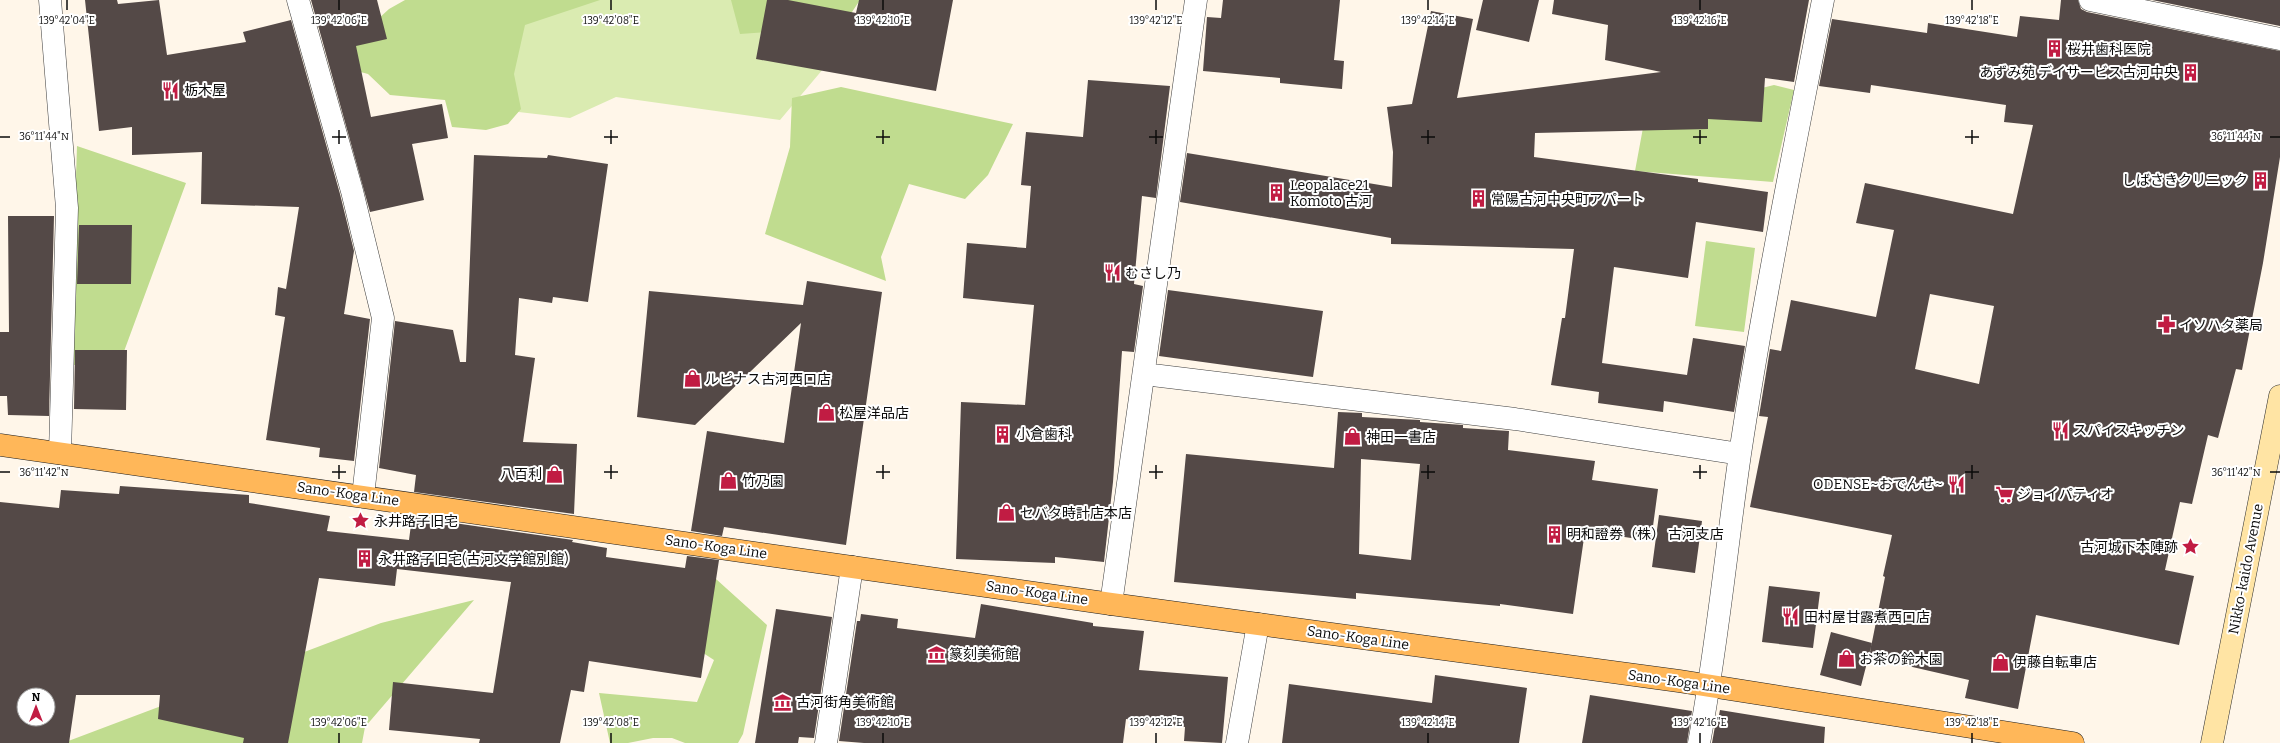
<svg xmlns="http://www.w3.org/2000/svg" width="2280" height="743" viewBox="0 0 2280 743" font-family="Bitter,'Noto Sans JP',serif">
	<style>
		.green { fill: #daebb1 }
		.forest { fill: #c0dc8f }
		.building { fill: #544947; fill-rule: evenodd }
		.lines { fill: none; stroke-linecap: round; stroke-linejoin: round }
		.street-casing { stroke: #3e3e3e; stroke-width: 23 }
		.secondary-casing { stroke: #2d2d2d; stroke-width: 23 }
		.primary-casing { stroke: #1c1c1c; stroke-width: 23 }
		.street { stroke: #fff; stroke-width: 22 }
		.secondary { stroke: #ffe4a4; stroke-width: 22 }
		.primary { stroke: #ffb759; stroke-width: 22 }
		.ticks { fill: none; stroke: #0b0b0b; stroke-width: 1.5 }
		.labels { text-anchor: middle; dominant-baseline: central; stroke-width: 4; stroke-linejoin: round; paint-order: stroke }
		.poi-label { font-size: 14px; fill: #0b0b0b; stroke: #fff; text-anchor: start }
		.street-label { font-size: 14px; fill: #0b0b0b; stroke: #fff }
		.ticks-label { font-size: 10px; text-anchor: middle; fill: #0b0b0b; stroke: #fff; stroke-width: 4; stroke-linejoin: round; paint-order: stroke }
	</style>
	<rect width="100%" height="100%" fill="#fff6e9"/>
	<path class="green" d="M520 0H771L829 62 780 120 616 97 570 118 477 107Z"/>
	<path class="forest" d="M405 0H600L525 25 514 74 521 109 508 124 486 130 452 127 445 100 390 95 368 74 346 68 353 42 389 9Z
		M731 0H860L842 27 740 34Z
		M1774 85 1794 90 1773 182 1635 171 1645 117Z
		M841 87 1013 124 988 175 965 199 909 184 881 257 886 281 765 234 790 147 792 98Z
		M77 146 186 183 119 365H70Z
		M1706 241 1755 248 1744 332 1695 326Z
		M716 579 767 625 743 734 738 743H685L672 738H653L628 743H610L599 693 697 702 714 660 680 638Z
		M474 600 365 727 362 743H63L381 623Z"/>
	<path class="building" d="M85 0H117L118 4 159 0 167 55 246 42 243 32 291 20 340 194 354 251 344 314 370 319 354 461 319 457 320 448 266 440 285 317 275 315 278 287 286 289 299 207 201 204 202 152 132 155V127L99 131Z
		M311 0H377L387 39 356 46 371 117 442 104 448 138 412 144 424 200 370 212Z
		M767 0H788L856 13 859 0H953L936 91 756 59Z
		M1223 0H1340L1334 60 1344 61 1342 89 1280 83V78L1203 71 1207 17 1221 18Z
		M1483 0H1539L1529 42 1476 30Z
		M1554 0H1809L1794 82 1765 78 1762 122 1708 119V129L1535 133 1534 157 1698 179V182L1768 192 1763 232 1696 222 1688 278 1614 267 1602 363 1687 375 1693 338 1745 346 1734 412 1664 401 1663 412 1598 403 1599 392 1551 385 1562 318H1565L1574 249 1391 244V238L1180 202 1187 153 1392 187 1393 152 1387 107 1412 104 1431 11 1473 19 1457 98 1661 72 1605 60 1608 25 1552 14Z
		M2061 0H2078L2081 9 2087 12 2280 51V157L2263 263 2242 370 2236 369 2218 438 2208 435 2192 504 2180 502 2165 570 2194 576 2179 645 2036 615 2018 709 1965 698 1969 680 1869 657 1885 577 1883 576 1892 535 1750 507 1768 417 1759 416 1770 349 1781 351 1791 300 1876 317 1894 230 1856 223 1865 183 2013 214 2033 125 2004 122 2006 105 1871 85 1870 93 1819 86 1832 19 1927 33 1928 23 2017 37 2020 16 2059 20ZM1930 294 1994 306 1979 384 1915 369Z
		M2152 0H2280V26Z
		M1088 80 1170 86 1156 198 1142 196 1134 284 1143 286 1134 352 1122 351 1113 482 1104 562 1055 557V563L956 559 961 402 1025 405 1034 305 963 298 967 243 1026 248 1031 186 1021 185 1026 132 1083 137Z
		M474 155 547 158 548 155 608 164 588 302 553 297 552 303 519 298 515 355 535 358 523 442 577 444 574 514 414 492 416 475 379 468 395 321 453 330 460 362H466Z
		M8 216H54L49 416 8 415 7 396H0V332H9Z
		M79 225H132L131 284H77Z
		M807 281 882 292 846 545 724 527 722 536 691 531 707 431 784 443 801 323 695 425 637 417 649 291 803 305Z
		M1168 290 1323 311 1313 377 1159 356Z
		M75 350H127L126 410 74 409Z
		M1338 412 1362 413V417L1420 420V422L1463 425V428L1509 431 1508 450 1595 461 1592 480 1658 489 1651 541 1585 531 1573 614 1500 604V606L1356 593V599L1174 582 1186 454 1334 468ZM1361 459 1420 464 1411 560 1359 554Z
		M120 486 249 495V503L330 516 327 531 409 540 412 517 573 540 572 542 607 548 606 557 685 568 687 556 719 560 701 678 589 661 584 692 571 690 560 743H479L480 739 389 730 393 682 493 693 511 582 397 569 395 586 319 578 288 743H243L244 738 158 719 160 695H76L69 743H0V502L59 508 61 490 119 494ZM24 695H48V719H24Z
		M1659 515 1702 521 1695 573 1652 567Z
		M1769 586 1820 592 1813 648 1762 642Z
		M981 604 1093 623V626L1144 631 1139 670 1228 677 1222 743 1184 741 1185 727 1126 719 1123 743H864L839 741 857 621H860L861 614 898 619 897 628 975 638Z
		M776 609 832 617 814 738 799 737 798 743H755Z
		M1831 632 1872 643 1861 686 1820 675Z
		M1435 675 1527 688 1519 743H1282L1289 684 1432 703Z
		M1590 695 1692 711 1687 743H1582Z
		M1720 710 1825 727 1824 743H1712L1717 715H1719Z"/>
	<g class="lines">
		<defs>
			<path id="street" d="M50 0 67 208 60 453
				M298 0 352 191 383 318 363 496
				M2090 0 2280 39
				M1144 374 1515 419 1740 454
				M1111 604 1196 0
				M826 743 852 567
				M1237 743 1258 624
				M1699 743C1717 647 1726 551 1740 454 1763 302 1794 151 1823 0"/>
			<path id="secondary" d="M2212 743 2280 396"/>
			<path id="primary" d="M0 445 1111 604 1679 681 2073 743"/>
		</defs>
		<use href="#street" class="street-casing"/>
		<use href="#secondary" class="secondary-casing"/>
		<use href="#primary" class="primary-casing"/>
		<use href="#street" class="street"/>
		<use href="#secondary" class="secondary"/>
		<use href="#primary" class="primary"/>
	</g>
	<path class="ticks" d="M67 0V10M339 0V10M611 0V10M883 0V10M1156 0V10M1428 0V10M1700 0V10M1972 0V10M339 130V144M611 130V144M883 130V144M1156 130V144M1428 130V144M1700 130V144M1972 130V144M0 137H10M332 137H346M604 137H618M876 137H890M1149 137H1163M1421 137H1435M1693 137H1707M1965 137H1979M2270 137H2280M339 465V479M611 465V479M883 465V479M1156 465V479M1428 465V479M1700 465V479M1972 465V479M0 472H10M332 472H346M604 472H618M876 472H890M1149 472H1163M1421 472H1435M1693 472H1707M1965 472H1979M2270 472H2280M339 733V743M611 733V743M883 733V743M1156 733V743M1428 733V743M1700 733V743M1972 733V743"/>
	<defs>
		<symbol id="building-bare" viewBox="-9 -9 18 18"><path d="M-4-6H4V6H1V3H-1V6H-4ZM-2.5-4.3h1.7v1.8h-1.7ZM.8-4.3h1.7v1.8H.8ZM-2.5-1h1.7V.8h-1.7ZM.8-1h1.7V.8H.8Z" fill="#c11c43" stroke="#fff" stroke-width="2.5" paint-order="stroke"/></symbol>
		<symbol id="restaurant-bare" viewBox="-9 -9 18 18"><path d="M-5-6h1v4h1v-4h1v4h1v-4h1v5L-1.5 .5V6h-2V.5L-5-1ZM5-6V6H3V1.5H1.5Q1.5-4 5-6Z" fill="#c11c43" stroke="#fff" stroke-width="2.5" paint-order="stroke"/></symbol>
		<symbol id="pharmacy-bare" viewBox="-9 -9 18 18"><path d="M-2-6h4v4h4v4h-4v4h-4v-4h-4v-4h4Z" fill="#c11c43" stroke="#fff" stroke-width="2.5" paint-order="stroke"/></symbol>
		<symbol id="shop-bare" viewBox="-9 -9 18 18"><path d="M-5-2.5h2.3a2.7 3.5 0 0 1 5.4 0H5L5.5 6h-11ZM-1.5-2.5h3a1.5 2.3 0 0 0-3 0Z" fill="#c11c43" stroke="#fff" stroke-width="2.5" paint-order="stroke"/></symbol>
		<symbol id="supermarket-bare" viewBox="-9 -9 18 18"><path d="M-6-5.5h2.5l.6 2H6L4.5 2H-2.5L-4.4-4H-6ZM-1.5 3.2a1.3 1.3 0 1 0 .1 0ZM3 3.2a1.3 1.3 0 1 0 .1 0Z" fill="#c11c43" stroke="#fff" stroke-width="2.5" paint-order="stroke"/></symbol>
		<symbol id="sight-bare" viewBox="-9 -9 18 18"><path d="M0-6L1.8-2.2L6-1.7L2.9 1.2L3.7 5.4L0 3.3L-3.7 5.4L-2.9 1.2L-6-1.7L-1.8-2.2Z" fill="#c11c43" stroke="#fff" stroke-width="2.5" paint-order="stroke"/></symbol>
		<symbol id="museum-bare" viewBox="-9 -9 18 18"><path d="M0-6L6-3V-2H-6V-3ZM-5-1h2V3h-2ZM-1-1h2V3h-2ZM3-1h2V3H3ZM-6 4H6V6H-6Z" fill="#c11c43" stroke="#fff" stroke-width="2.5" paint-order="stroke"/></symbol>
	</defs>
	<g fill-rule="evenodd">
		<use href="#building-bare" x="2042" y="36" width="25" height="25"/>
		<use href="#building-bare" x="2178" y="60" width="25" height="25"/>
		<use href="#restaurant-bare" x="158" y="78" width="25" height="25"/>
		<use href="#building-bare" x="2248" y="168" width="25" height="25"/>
		<use href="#building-bare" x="1264" y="180" width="25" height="25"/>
		<use href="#building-bare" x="1466" y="186" width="25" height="25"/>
		<use href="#restaurant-bare" x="1100" y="260" width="25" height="25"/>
		<use href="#pharmacy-bare" x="2154" y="312" width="25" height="25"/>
		<use href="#shop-bare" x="680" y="366" width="25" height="25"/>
		<use href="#shop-bare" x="814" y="400" width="25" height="25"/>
		<use href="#restaurant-bare" x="2048" y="418" width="25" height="25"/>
		<use href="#building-bare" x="990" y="422" width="25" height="25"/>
		<use href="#shop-bare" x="1340" y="424" width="25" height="25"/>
		<use href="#shop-bare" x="542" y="462" width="25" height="25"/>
		<use href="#shop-bare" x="716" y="468" width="25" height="25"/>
		<use href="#restaurant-bare" x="1944" y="472" width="25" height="25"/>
		<use href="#supermarket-bare" x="1992" y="482" width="25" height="25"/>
		<use href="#shop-bare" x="994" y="500" width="25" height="25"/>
		<use href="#sight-bare" x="348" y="508" width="25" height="25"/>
		<use href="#building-bare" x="1542" y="522" width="25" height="25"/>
		<use href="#sight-bare" x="2178" y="534" width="25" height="25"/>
		<use href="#building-bare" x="352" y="546" width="25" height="25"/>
		<use href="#restaurant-bare" x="1778" y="604" width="25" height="25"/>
		<use href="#museum-bare" x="924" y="642" width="25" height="25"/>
		<use href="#shop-bare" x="1834" y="646" width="25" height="25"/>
		<use href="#shop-bare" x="1988" y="650" width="25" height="25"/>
		<use href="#museum-bare" x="770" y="690" width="25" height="25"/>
	</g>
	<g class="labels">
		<g class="poi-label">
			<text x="2067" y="49">桜井歯科医院</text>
			<text x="2178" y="72" text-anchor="end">あずみ苑 デイサービス古河中央</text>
			<text x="184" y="90">栃木屋</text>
			<text x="2248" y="180" text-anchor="end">しばさきクリニック</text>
			<text x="1290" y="185">Leopalace21<tspan x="1290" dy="16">Komoto 古河</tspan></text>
			<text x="1491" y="199">常陽古河中央町アパート</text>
			<text x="1125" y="273">むさし乃</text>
			<text x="2179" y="325">イソハタ薬局</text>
			<text x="705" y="379">ルピナス古河西口店</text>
			<text x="839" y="413">松屋洋品店</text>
			<text x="2073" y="430">スパイスキッチン</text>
			<text x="1016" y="434">小倉歯科</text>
			<text x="1366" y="437">神田一書店</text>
			<text x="542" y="474" text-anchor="end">八百利</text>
			<text x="742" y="481">竹乃園</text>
			<text x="1943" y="484" text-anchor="end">ODENSE~おでんせ~</text>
			<text x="2017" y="494">ジョイパティオ</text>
			<text x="1020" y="513">セバタ時計店本店</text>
			<text x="374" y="521">永井路子旧宅</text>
			<text x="1567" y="534">明和證券（株） 古河支店</text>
			<text x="2178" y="547" text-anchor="end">古河城下本陣跡</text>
			<text x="378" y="559">永井路子旧宅(古河文学館別館)</text>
			<text x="1804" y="617">田村屋甘露煮西口店</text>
			<text x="949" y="654">篆刻美術館</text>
			<text x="1859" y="659">お茶の鈴木園</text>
			<text x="2013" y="662">伊藤自転車店</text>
			<text x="796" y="702">古河街角美術館</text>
		</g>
		<g class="street-label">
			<text transform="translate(348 494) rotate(8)">Sano-Koga Line</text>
			<text transform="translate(716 547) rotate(8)">Sano-Koga Line</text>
			<text transform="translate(2246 569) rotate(-79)">Nikko-kaido Avenue</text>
			<text transform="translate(1037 593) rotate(8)">Sano-Koga Line</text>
			<text transform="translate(1358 638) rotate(8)">Sano-Koga Line</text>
			<text transform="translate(1679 682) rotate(8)">Sano-Koga Line</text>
		</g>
	</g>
	<g class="ticks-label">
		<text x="67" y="24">139°42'04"E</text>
		<text x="339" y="24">139°42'06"E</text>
		<text x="611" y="24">139°42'08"E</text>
		<text x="883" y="24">139°42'10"E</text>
		<text x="1156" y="24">139°42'12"E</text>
		<text x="1428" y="24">139°42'14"E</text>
		<text x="1700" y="24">139°42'16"E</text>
		<text x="1972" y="24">139°42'18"E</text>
		<text x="44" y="140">36°11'44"N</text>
		<text x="2236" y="140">36°11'44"N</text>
		<text x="44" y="476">36°11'42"N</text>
		<text x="2236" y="476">36°11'42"N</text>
		<text x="339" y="726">139°42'06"E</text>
		<text x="611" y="726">139°42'08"E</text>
		<text x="883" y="726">139°42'10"E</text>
		<text x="1156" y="726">139°42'12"E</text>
		<text x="1428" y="726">139°42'14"E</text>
		<text x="1700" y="726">139°42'16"E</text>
		<text x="1972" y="726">139°42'18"E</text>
	</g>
	<g transform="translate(36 707)"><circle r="19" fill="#ffffff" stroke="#9d9d9d"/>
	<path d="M0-3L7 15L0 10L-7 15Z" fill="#c11c43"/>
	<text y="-6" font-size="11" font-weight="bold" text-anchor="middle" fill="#0b0b0b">N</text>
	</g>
</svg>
